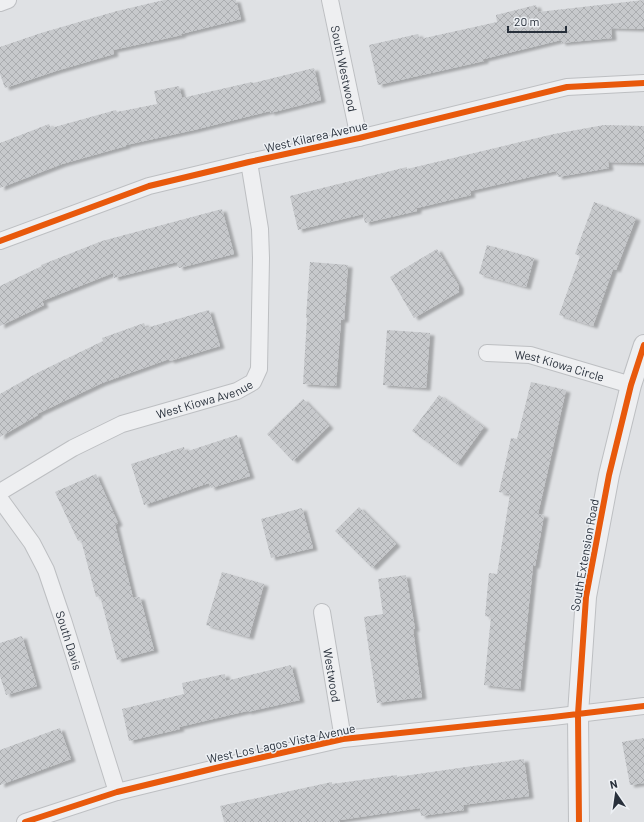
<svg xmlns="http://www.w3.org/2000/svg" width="644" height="822" viewBox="0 0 644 822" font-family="Barlow,sans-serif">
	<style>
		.building { fill: url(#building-cross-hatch); filter: url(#shadow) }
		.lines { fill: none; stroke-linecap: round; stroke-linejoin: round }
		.minor-casing { stroke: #bdbfc2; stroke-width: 18 }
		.tertiary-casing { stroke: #bdbfc2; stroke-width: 22 }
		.minor { stroke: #eeeff1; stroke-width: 16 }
		.tertiary { stroke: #eeeff1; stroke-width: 20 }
		.cycleway-casing { stroke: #edf0f4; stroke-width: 8 }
		.cycleway { stroke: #e8590c; stroke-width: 6 }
		.labels { text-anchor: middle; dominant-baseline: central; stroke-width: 3; stroke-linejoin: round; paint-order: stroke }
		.street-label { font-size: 12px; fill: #28303b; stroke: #edf0f4 }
	</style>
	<defs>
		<pattern id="building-cross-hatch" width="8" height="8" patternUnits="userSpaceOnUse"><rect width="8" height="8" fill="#c7c9cc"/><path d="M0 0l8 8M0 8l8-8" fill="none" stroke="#abadb0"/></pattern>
		<filter id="shadow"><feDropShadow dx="4.5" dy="2.5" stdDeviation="1" flood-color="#0004"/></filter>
	</defs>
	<rect width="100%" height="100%" fill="#dfe1e4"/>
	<path class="building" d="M164 0H236L241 19 181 34 182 35 113 50 114 54 56 71 5 88 0 74V47L41 33 117 11Z
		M644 0V29L611 28 612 38 561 43V40L484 59V61L378 85 369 45 418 34 420 39 497 22 496 15 536 5 538 12Z
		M314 68 321 100 270 113V111L194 130 126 145V146L62 164 0 188V143L49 124 51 128 116 110 117 112 157 104 154 91 179 86 182 98 252 82 253 83Z
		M604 125 644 126V163L608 162 609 168 558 177 556 171 470 191 471 195 417 208V211L365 223 363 214 298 230 290 196 407 167V169L554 134Z
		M594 202 636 218 616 270 613 269 593 326 559 315 580 256 575 254Z
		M222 209 234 254 179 268 177 262 114 278 113 273 42 301 44 305 0 326V286L42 266 41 265 102 241Z
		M487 245 534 258 526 287 479 274Z
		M437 249 459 286V292L414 318 390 277Z
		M310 262 348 265 344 320H341L336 386 303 384 307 318 306 317Z
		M209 310 220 346 170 361 169 359 102 383 37 414 38 415 0 437V394L37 373 103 341 102 338 144 323 146 328Z
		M387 330 430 333 426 388 383 385Z
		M531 382 566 390 538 514 544 515 535 566H533L520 689 484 685 491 617 485 616 489 573 497 574 510 494 499 492 511 438 517 439Z
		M439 395 484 427 457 464 412 431Z
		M303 399 329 426 293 461 267 434Z
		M237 435 250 476 211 488 209 483 144 505 131 464 184 447 185 452Z
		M96 474 118 523 115 525 133 598 140 597 154 650 117 660 100 596 96 597 81 540 78 541 55 492Z
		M359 507 396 544 372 568 335 531Z
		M302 508 313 548 271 558 261 519Z
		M222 572 264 584 249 637 206 625Z
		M406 575 415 629H413L422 697 377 703 364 617 383 614 378 579Z
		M22 636 37 686 6 695 0 676V643Z
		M291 665 300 700 247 712V711L179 727 180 729 129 741 122 709 184 694 182 683 225 674 226 681Z
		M60 728 71 759 0 785V750Z
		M644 738V783L630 785 622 742Z
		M524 759 529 796 463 805 464 810 421 816 420 808 340 820V822H224L220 806 332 782V784L397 775V777L473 766Z"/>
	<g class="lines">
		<defs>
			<g id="minor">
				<path id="s1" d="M330 0 359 138"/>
				<path d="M0 3 8 0"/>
				<path d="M0 241 149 186 249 162 359 138 567 87 644 83"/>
				<path id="s2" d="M487 353 530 355 631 385"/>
				<path id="s3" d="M0 492 73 448 122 424 237 391 253 382 259 369 261 258 260 229 249 162"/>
				<path id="s4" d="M0 499 32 543 46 570 63 620 117 792"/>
				<path id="s5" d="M322 612 343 739"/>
				<path d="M25 822 117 792 224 766 343 739 553 717 644 706"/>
			</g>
			<path id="tertiary" d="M579 822 578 714 586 597 609 475 631 385 644 345"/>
		</defs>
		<use href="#minor" class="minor-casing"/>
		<use href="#tertiary" class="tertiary-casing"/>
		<use href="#minor" class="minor"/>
		<use href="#tertiary" class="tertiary"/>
		<defs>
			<path id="cycleway" d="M0 241 149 186 249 162 359 138 567 87 644 83
				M25 822 117 792 224 766 343 739 553 717 644 706
				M579 822 578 714 586 597 609 475 631 385 644 345"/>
		</defs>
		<use href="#cycleway" class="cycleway-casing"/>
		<use href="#cycleway" class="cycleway"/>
	</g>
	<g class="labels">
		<g class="street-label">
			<text stroke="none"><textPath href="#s1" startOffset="70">South Westwood</textPath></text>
			<text transform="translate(316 136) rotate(-13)">West Kilarea Avenue</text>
			<text stroke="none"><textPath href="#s2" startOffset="74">West Kiowa Circle</textPath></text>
			<text stroke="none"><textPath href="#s3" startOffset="226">West Kiowa Avenue</textPath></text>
			<text transform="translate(584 555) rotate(-80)">South Extension Road</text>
			<text stroke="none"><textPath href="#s4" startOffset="159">South Davis</textPath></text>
			<text stroke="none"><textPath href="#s5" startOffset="64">Westwood</textPath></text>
			<text transform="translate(281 743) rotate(-12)">West Los Lagos Vista Avenue</text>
		</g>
	</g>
	<g transform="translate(616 794) rotate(347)" stroke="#edf0f4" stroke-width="3" paint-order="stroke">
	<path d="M0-3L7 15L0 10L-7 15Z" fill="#28303b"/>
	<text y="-6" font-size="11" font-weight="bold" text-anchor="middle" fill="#28303b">N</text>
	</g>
	<path d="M508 26v6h58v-6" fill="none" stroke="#28303b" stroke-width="2"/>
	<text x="514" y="26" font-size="12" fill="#28303b" stroke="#edf0f4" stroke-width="3" paint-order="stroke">20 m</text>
</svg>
